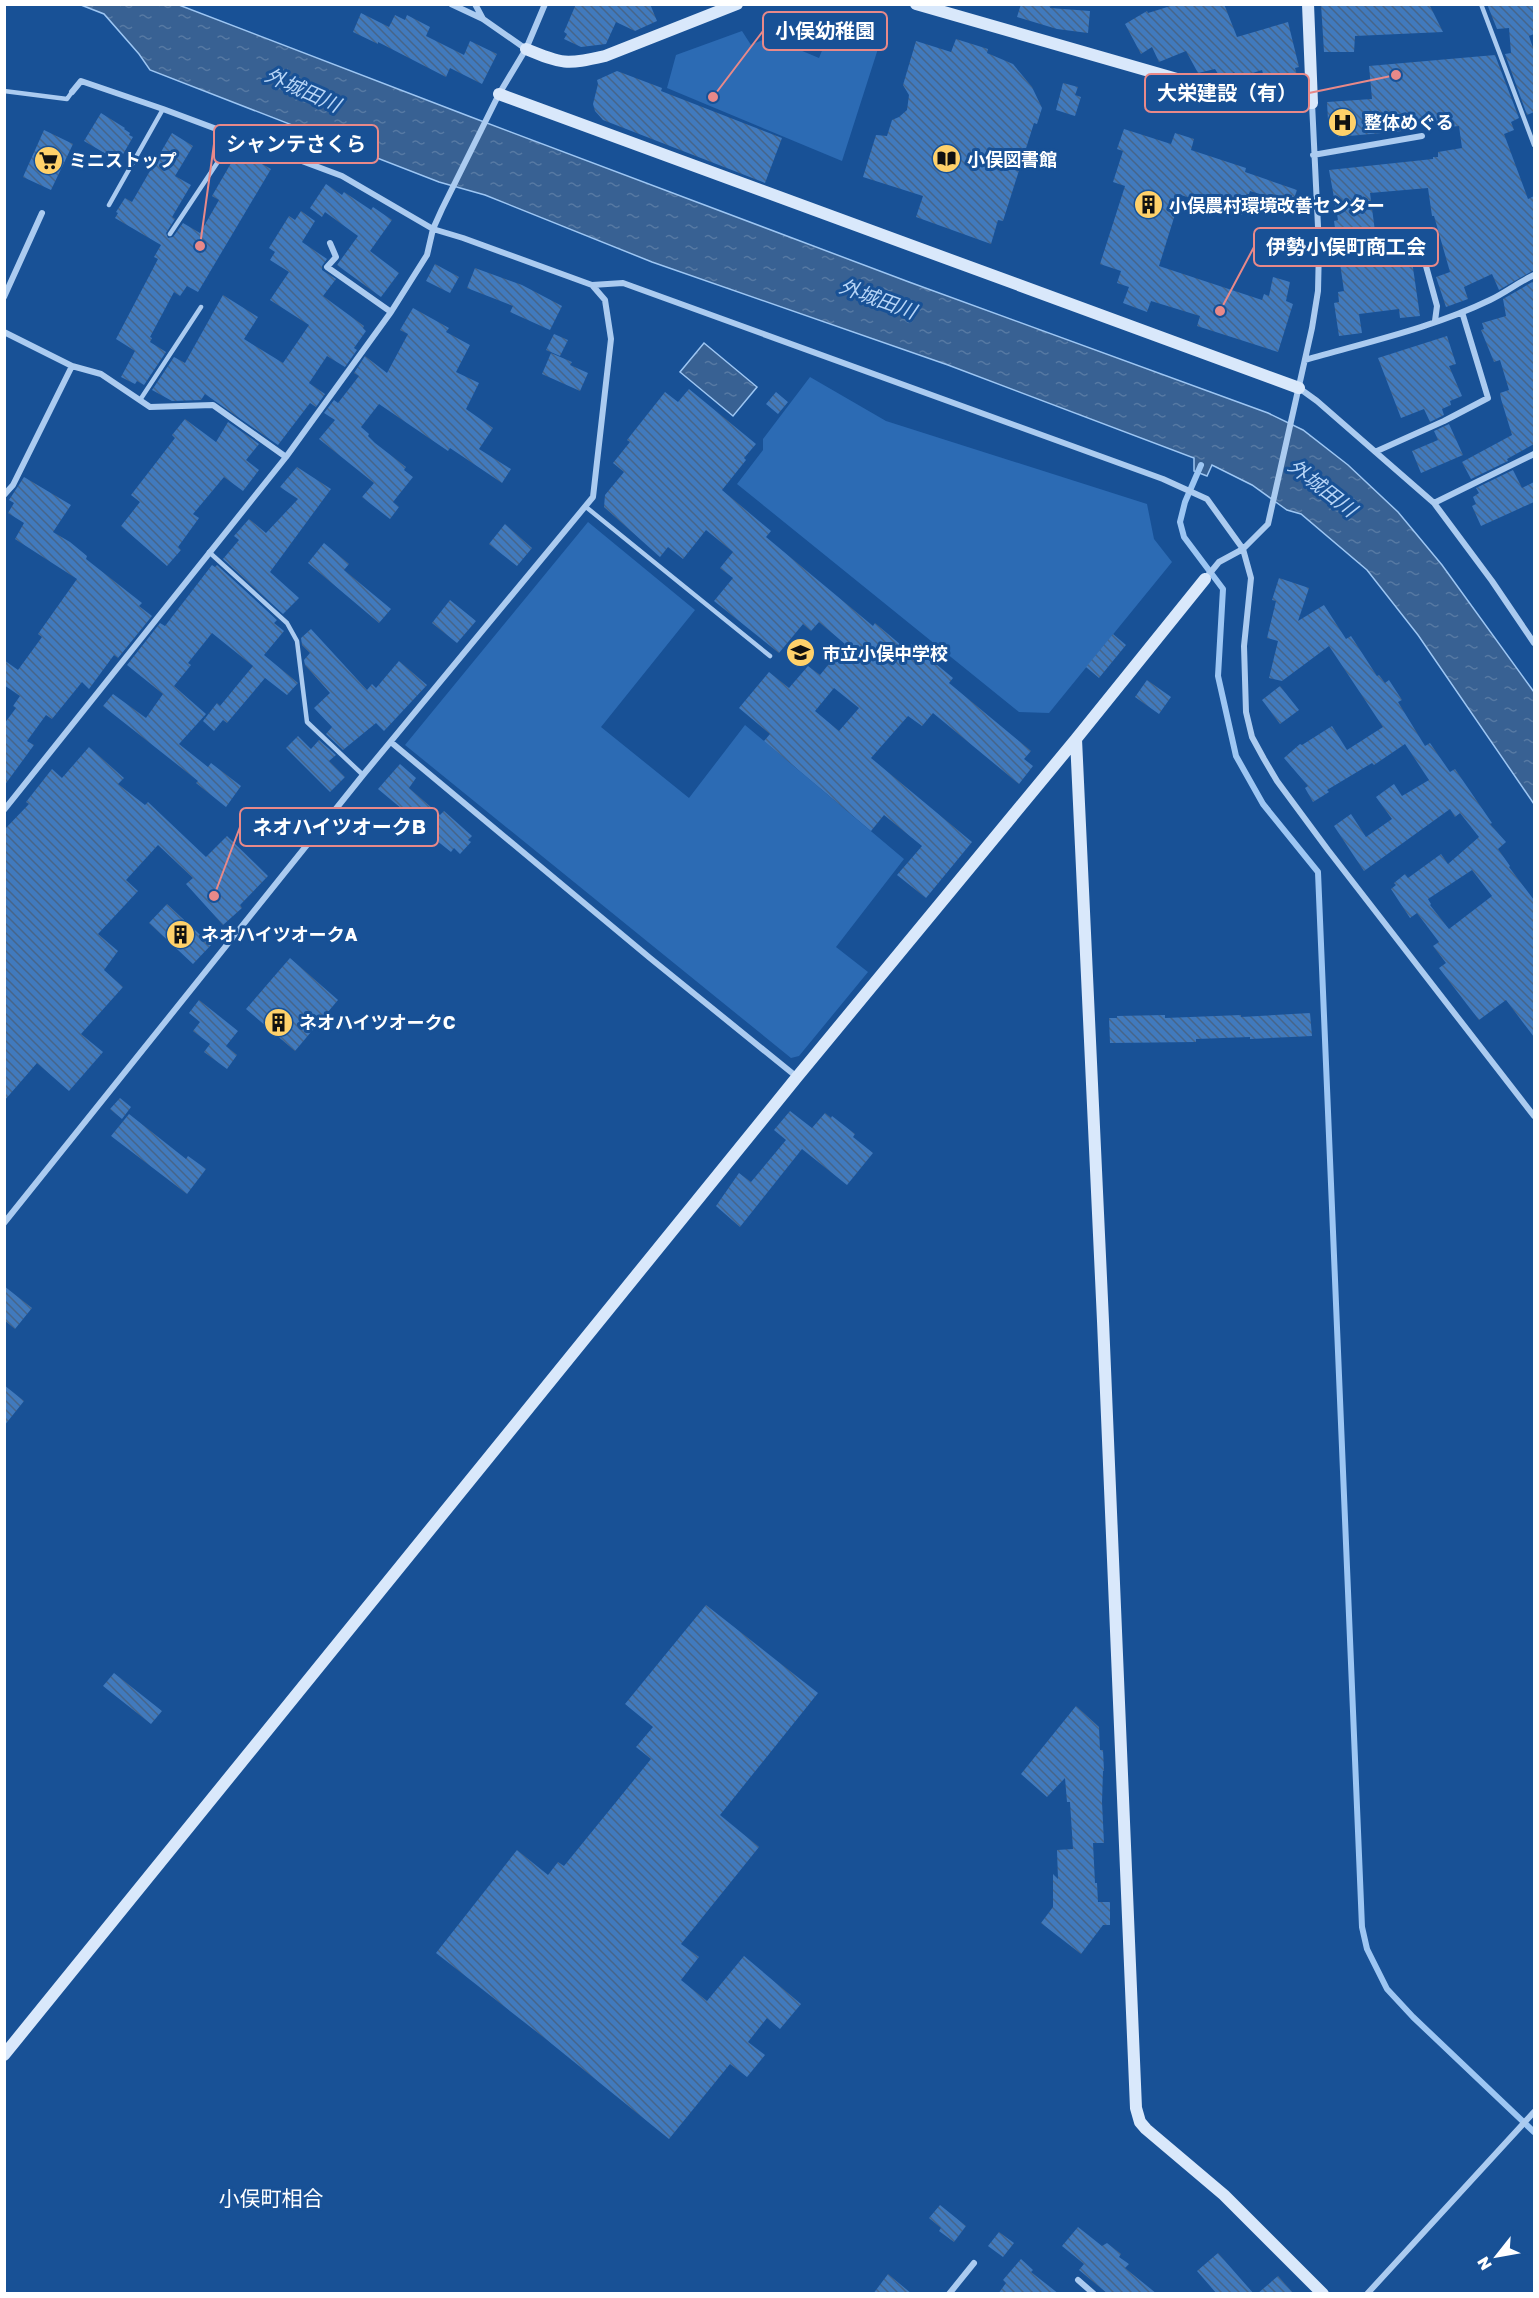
<svg xmlns="http://www.w3.org/2000/svg" width="1539" height="2298" viewBox="0 0 1539 2298" font-family="'Golos Text','Noto Sans JP',sans-serif">
	<style>
		.park { fill: #2c6bb4 }
		.water { fill: url(#water-ripples); stroke: #9dc6f3; stroke-width: 1.5 }
		.lines { fill: none; stroke-linecap: round; stroke-linejoin: round }
		.stream { stroke: #9dc6f3; stroke-width: 6 }
		.building { fill: url(#building-back-hatch); fill-rule: evenodd }
		.lane { stroke: #abcbf0; stroke-width: 4.5 }
		.street { stroke: #abcbf0; stroke-width: 6 }
		.secondary { stroke: #d9e8fb; stroke-width: 12 }
		.labels { text-anchor: middle; dominant-baseline: central; stroke-width: 6; stroke-linejoin: round; paint-order: stroke }
		.poi-label { font-size: 18px; font-weight: bold; fill: #fff; stroke: #185196; text-anchor: start }
		.water-label { font-size: 20px; font-style: italic; fill: #b7d5f7; stroke: #185196 }
		.quarter-label { font-size: 21px; fill: #fff; stroke: #185196 }
		.leader { fill: none; stroke: #e88989; stroke-width: 2 }
		.callout-dot { fill: #e88989; stroke: #185196; stroke-width: 2 }
		.callout { fill: #185196; stroke: #e88989; stroke-width: 2 }
		.callout-label { font-size: 20px; text-anchor: middle; font-weight: bold; fill: #fff }
	</style>
	<defs>
		<pattern id="water-ripples" width="26" height="14" patternUnits="userSpaceOnUse" patternTransform="scale(1.5)"><rect width="26" height="14" fill="#386193"/><path d="M2 4q2-2 4 0t4 0M15 11q2-2 4 0t4 0" fill="none" stroke="#5679a3"/></pattern>
		<pattern id="building-back-hatch" width="6" height="6" patternUnits="userSpaceOnUse" patternTransform="scale(1.5)"><rect width="6" height="6" fill="#417abd"/><path d="M-1 5l2 2M0 0l6 6M5-1l2 2" fill="none" stroke="#46658a"/></pattern>
	</defs>
	<rect width="100%" height="100%" fill="#185196"/>
	<path class="park" d="M837 14 884 30 842 161 667 88 676 55 742 31 751 45 769 37 819 58Z
		M810 377 886 421 1147 504 1154 539 1172 562 1049 713 1019 712 737 484 763 450V439Z
		M588 522 695 610 601 727 689 798 745 725 904 859 836 947 868 972 799 1056 791 1058 405 745Z"/>
	<path class="water" d="M81 5H179L471 117 909 282 1268 413 1303 430 1348 465 1398 512 1442 565 1534 692V804L1418 635 1367 570 1301 514 1287 510 1252 485 1212 465 1207 476 1194 471V458L948 365 652 262 485 195 439 182 150 70 139 54 104 14Z
		M704 343 757 387 733 416 680 372Z"/>
	<g class="lines">
		<path class="stream" d="M1201 465 1185 502 1180 522 1184 537 1223 589 1218 676 1236 756 1263 804 1318 872 1362 1927 1367 1949 1387 1989 1413 2017 1534 2132"/>
	</g>
	<path class="building" d="M576 4H650L657 21 635 31 616 22 606 44 581 47 564 39 567 34 564 32Z
		M1021 4H1051L1050 8 1090 11 1088 33 1057 29 1017 17Z
		M1177 4H1224L1237 37 1288 22 1299 67 1295 68 1297 75 1266 84 1262 70 1237 78 1234 72 1222 80 1215 69 1198 73 1186 51 1159 62 1152 47 1141 54 1125 24 1147 11 1148 13Z
		M1321 4H1429L1443 32 1355 36 1354 52H1324Z
		M1487 4H1534V34L1529 36 1534 51V112L1527 115 1505 54 1511 53 1509 28 1497 29Z
		M361 13 389 27 395 15 405 20 407 15 430 27 426 36 464 55 470 41 497 54 482 84 450 68 446 77 378 42V44L353 32Z
		M956 39 988 49 987 53 1013 64 1032 87 1042 108 1037 124 1034 123 1003 221 998 220 991 244 916 217 923 196 863 177 876 135 887 136 892 120 899 117 907 110 909 95 903 85 916 41 951 52Z
		M1495 55 1519 118 1511 122 1514 130 1504 134 1528 199 1534 196V270L1499 290 1492 274 1464 287 1468 299 1446 307 1436 277 1450 272 1434 216H1432L1428 188 1370 193 1376 239 1395 237 1396 249 1410 247 1420 316 1400 318 1399 309 1359 314 1362 333 1339 336 1334 303 1339 302 1338 292 1344 291 1334 221 1338 220 1329 170 1433 159V157H1438V152L1462 148 1459 126 1437 128 1436 120 1402 121 1403 131 1338 137 1336 120H1328L1327 102 1372 99 1369 66Z
		M617 71 662 88 661 91 782 138 765 183 603 120 595 111 593 104 598 84 597 80Z
		M1063 83 1078 87 1075 95 1081 97 1075 116 1056 110Z
		M101 113 125 128 124 129 130 133 129 135 133 137 122 156 117 153 113 158 84 141Z
		M1124 129 1171 144 1175 133 1194 139 1191 150 1246 168 1245 172 1297 190 1292 204 1250 191 1242 215 1181 195 1159 266 1262 300 1264 294 1269 296 1273 277 1290 282 1286 301 1293 304 1278 352 1197 326 1200 316 1151 301 1147 312 1123 303 1129 287 1117 283 1121 271 1100 264 1125 186 1113 182 1123 151 1117 149Z
		M44 130 73 144 51 190 23 177Z
		M172 133 193 146 175 176 191 185 172 217 175 219 166 233 168 238 173 237 183 223 200 233 219 200 212 196 234 158 242 162 246 155 271 169 198 292 187 286 180 296 174 292 150 337 152 338 150 342 166 352 144 385 137 381 135 384 121 377 135 351 116 339 158 259 154 257 161 245 115 218 118 213 116 212 125 198 132 202Z
		M326 184 342 195 344 192 371 210 373 207 392 220 370 251 399 273 381 297 337 265 358 236 325 212 322 217 310 208Z
		M301 211 315 221 302 242 327 259 322 266V270L336 279 323 296 364 326 363 328 366 331 354 348 357 350 345 367 327 356 309 383 325 394 316 407 310 403 278 445 205 394 201 400 172 401 152 390 174 357 185 363 223 295 258 317 244 339 283 363 309 325 270 300 289 272 270 260 275 252 269 248 289 216 295 220Z
		M435 264 459 277 450 293 426 281Z
		M475 268 522 285 562 306 550 330 510 312 513 306 467 288Z
		M1534 281V444L1507 459 1508 461 1471 479 1462 462 1512 435 1501 399 1500 393 1509 390 1500 360 1494 362 1481 330 1484 329 1482 323 1506 316 1503 299Z
		M413 308 449 328 446 332 470 345 456 372 479 383 466 409 493 428 479 449 511 469 502 483 450 448 448 451 379 404 361 427 369 434 368 436 375 443 406 467 404 470 413 477 393 502 399 507 390 519 362 497 374 483 319 439 335 420 324 413 334 400 338 403 359 376 354 373 365 356 387 373 408 334 400 330Z
		M554 334 568 340 560 356 546 350Z
		M1447 336 1456 364 1449 366 1462 396 1450 401 1451 405 1442 409 1444 415 1430 422 1424 409 1401 418 1378 358Z
		M551 353 572 362 570 365 588 373 580 391 542 374Z
		M689 389 756 444 744 458 746 460 722 490 771 531 766 537 873 626 875 623 907 650 912 644 953 678 949 683 1031 751 1024 759 1033 766 1019 784 933 713 922 726 908 716 871 758 972 842 926 898 897 875 922 846 884 815 871 831 764 741 770 734 739 708 769 672 789 688 808 666 820 675 845 644 819 622 811 631 803 624 779 653 714 601 733 578 720 568 733 552 706 530 683 559 668 547 660 557 604 507 605 495 624 472 613 463 630 442 627 440 665 392 678 402ZM834 688 859 708 839 731 815 711Z
		M776 392 788 402 778 414 766 404Z
		M185 419 216 442 228 422 259 444 246 460 259 470 243 491 224 477 193 514 199 518 178 547 181 550 167 566 121 526 140 502 131 495 175 438 172 435Z
		M1449 424 1463 455 1421 473 1412 451 1438 440 1434 431Z
		M297 467 331 489 270 572 299 598 283 614 223 559 239 540 234 536 249 519 266 533 298 499 280 487Z
		M1513 470 1522 488 1534 482V502L1481 526 1472 506 1476 504 1473 497 1479 493 1476 488Z
		M24 477 71 505 53 532 70 542 87 556 86 559 142 603 139 606 152 616 118 658 114 655 89 689 82 682 52 719 46 715 27 741 34 745 4 786V724L16 708 13 706 20 696 4 685V660L18 670 42 637 38 634 77 579 15 539 24 523 8 513 14 503 9 500Z
		M505 524 532 548 517 566 489 544Z
		M324 543 349 564 344 570 391 609 379 623 308 563Z
		M212 565 215 567 217 565 277 620 274 623 284 631 264 655 298 683 287 695 265 678 227 723 223 720 214 731 203 721 217 703 220 706 253 666 212 633 188 663 191 665 174 686 206 714 179 744 208 767 211 763 241 786 226 807 196 783 198 781 103 706 113 694 146 718 163 694 127 665 160 623 165 626Z
		M1279 578 1309 588 1298 621 1324 605 1346 639 1351 636 1377 676 1379 675 1385 683 1389 680 1402 700 1398 702 1425 746 1430 743 1450 772 1455 769 1492 823 1490 824 1506 842 1498 849 1510 866 1509 867 1534 900V1037L1506 1000 1479 1020 1439 968 1446 963 1433 946 1439 942 1417 913 1410 918 1391 889 1396 885 1394 883 1405 874 1408 878 1441 854 1448 864 1479 837 1460 813 1455 817 1450 809 1364 871 1334 826 1351 814 1366 837 1392 819 1376 797 1394 784 1402 796 1429 780 1405 744 1374 765 1372 763 1327 790 1329 792 1313 802 1305 788 1308 786 1284 758 1300 744 1302 745 1332 726 1347 750 1383 727 1329 646 1282 681 1269 678 1278 641 1267 638 1276 601 1272 600ZM1472 870 1492 896 1449 929 1430 905 1431 904 1428 899Z
		M450 600 476 621 457 643 432 623Z
		M311 629 367 690 372 684 376 688 399 661 427 685 384 731 376 723 343 750 326 734 332 727 314 708 330 693 305 665 304 660 310 653 302 645 301 638Z
		M1113 634 1126 645 1099 678 1086 667Z
		M1147 680 1171 697 1159 714 1135 697Z
		M1280 686 1299 710 1280 724 1262 700Z
		M298 736 311 749 319 740 336 755 329 761 345 777 330 792 286 748Z
		M89 747 124 778 118 784 145 805 148 802 206 857 227 836 268 876 240 905 242 908 223 925 186 884 193 878 158 845 126 880 138 891 98 934 118 951 104 970 123 987 81 1034 103 1052 69 1091 37 1063 4 1101V830L29 804 26 802 52 769 62 778Z
		M400 764 416 778 409 788 440 815 444 811 472 836 468 840 471 842 460 854 454 848 451 852 436 840 437 838 378 789Z
		M167 904 211 945 193 964 149 923Z
		M290 958 338 1000 295 1051 246 1009Z
		M199 1000 238 1031 226 1046 237 1055 227 1069 204 1052 210 1044 193 1031 200 1022 189 1013Z
		M1310 1013 1312 1036 1250 1039V1037L1196 1039V1042L1110 1043 1109 1018H1117V1016L1165 1015V1018L1241 1015V1017Z
		M120 1098 131 1107 122 1119 110 1109Z
		M790 1111 812 1128 825 1113 831 1118 832 1116 855 1134 853 1137 873 1153 847 1185 802 1149 740 1227 716 1206 739 1173 751 1182 786 1140 774 1130Z
		M129 1114 186 1159 188 1156 206 1169 187 1194 111 1136Z
		M4 1286 32 1308 15 1329 4 1320Z
		M4 1385 24 1401 4 1426Z
		M706 1605 818 1693 720 1815 759 1847 681 1944 699 1957 681 1980 707 2001 744 1956 801 2004 780 2029 767 2018 748 2042 765 2055 747 2077 730 2064 669 2139 547 2040 436 1953 517 1850 548 1875 558 1862 564 1866 651 1759 636 1747 653 1727 625 1704Z
		M114 1673 162 1711 151 1724 103 1686Z
		M1076 1706 1099 1727 1100 1750H1103L1104 1771H1103L1102 1802 1104 1843H1093L1095 1883H1097L1098 1902H1110V1925H1103L1081 1954 1041 1923 1053 1907V1874L1058 1879 1057 1850 1073 1849 1070 1802H1067L1065 1778 1047 1797 1021 1774Z
		M940 2205 966 2226 954 2242 939 2231 941 2228 929 2218Z
		M1078 2227 1102 2246 1107 2243 1121 2254 1119 2257 1129 2264 1125 2268 1157 2294H1108L1079 2270 1084 2264 1062 2246Z
		M999 2232 1014 2243 1003 2257 988 2246Z
		M1218 2253 1254 2294H1217L1197 2271Z
		M1021 2259 1033 2270 1031 2272 1059 2294H998L1006 2283 1003 2280Z
		M888 2274 912 2294H873Z
		M1278 2276 1294 2294H1257Z"/>
	<g class="lines">
		<path class="lane" d="M1481 4 1534 145
			M4 91 67 99 72 92
			M109 205 163 109
			M170 234 235 136
			M140 400 201 307
			M586 507 770 656
			M209 552 287 623 297 641 307 722 363 775"/>
		<path class="street" d="M451 4 483 19 526 49
			M475 4 483 19
			M1313 155 1422 136
			M1418 237 1437 306 1435 321
			M330 243 336 257 327 267 391 312
			M592 285 623 283 1163 479 1207 499 1243 549 1251 578 1244 646 1246 712 1252 737 1264 759 1277 781 1328 850 1534 1116
			M4 297 42 213
			M4 332 72 366 13 485 4 495
			M1305 360C1367 342 1432 328 1490 300 1505 293 1519 282 1534 275
			M72 366 101 374 150 407 213 405 286 457
			M1299 388 1317 401 1434 503 1492 581 1534 643
			M1377 451 1444 421 1488 398 1462 312
			M1434 503 1534 454
			M1205 579 1219 562 1243 549 1268 524 1312 328 1318 291 1319 247 1312 103
			M392 743 650 958 797 1077
			M4 810 286 457 391 312 427 255 433 229 442 209 499 94 526 49 545 4
			M4 1223 363 775 593 497 611 339 605 300 592 285 463 238 433 229 342 176 163 109 81 81 72 92
			M1078 2280 1094 2294
			M949 2294 974 2263
			M1367 2294 1534 2112"/>
		<path class="secondary" d="M916 4 1250 100 1312 103 1308 4
			M526 49C562 64 566 65 605 56L737 4
			M499 94 1299 388
			M1076 739 1103 1321 1136 2108 1140 2122 1146 2129 1224 2195 1323 2294
			M4 2055 797 1077 1076 739 1205 579"/>
	</g>
	<defs>
		<symbol id="hospital-disc" viewBox="-11 -11 22 22"><circle r="9.5" fill="#ffd16a" stroke="#185196"/><path d="M-5-5h3v3.5h4V-5h3V5h-3V1.5h-4V5h-3Z" fill="#111"/></symbol>
		<symbol id="library-disc" viewBox="-11 -11 22 22"><circle r="9.5" fill="#ffd16a" stroke="#185196"/><path d="M-6-4Q-3-5.5-.7-3.5V5Q-3 3-6 4ZM6-4Q3-5.5 .7-3.5V5Q3 3 6 4Z" fill="#111"/></symbol>
		<symbol id="supermarket-disc" viewBox="-11 -11 22 22"><circle r="9.5" fill="#ffd16a" stroke="#185196"/><path d="M-6-5.5h2.5l.6 2H6L4.5 2H-2.5L-4.4-4H-6ZM-1.5 3.2a1.3 1.3 0 1 0 .1 0ZM3 3.2a1.3 1.3 0 1 0 .1 0Z" fill="#111"/></symbol>
		<symbol id="building-disc" viewBox="-11 -11 22 22"><circle r="9.5" fill="#ffd16a" stroke="#185196"/><path d="M-4-6H4V6H1V3H-1V6H-4ZM-2.5-4.3h1.7v1.8h-1.7ZM.8-4.3h1.7v1.8H.8ZM-2.5-1h1.7V.8h-1.7ZM.8-1h1.7V.8H.8Z" fill="#111"/></symbol>
		<symbol id="school-disc" viewBox="-11 -11 22 22"><circle r="9.5" fill="#ffd16a" stroke="#185196"/><path d="M0-5L7-2L0 1L-7-2ZM-4 1L0 2.5L4 1V4Q0 6-4 4Z" fill="#111"/></symbol>
	</defs>
	<g fill-rule="evenodd">
		<use href="#hospital-disc" x="1326" y="106" width="33" height="33"/>
		<use href="#library-disc" x="930" y="142" width="33" height="33"/>
		<use href="#supermarket-disc" x="32" y="144" width="33" height="33"/>
		<use href="#building-disc" x="1132" y="188" width="33" height="33"/>
		<use href="#school-disc" x="784" y="636" width="33" height="33"/>
		<use href="#building-disc" x="164" y="918" width="33" height="33"/>
		<use href="#building-disc" x="262" y="1006" width="33" height="33"/>
	</g>
	<g class="labels">
		<g class="poi-label">
			<text x="1364" y="122">整体めぐる</text>
			<text x="967" y="159">小俣図書館</text>
			<text x="69" y="160">ミニストップ</text>
			<text x="1169" y="205">小俣農村環境改善センター</text>
			<text x="822" y="653">市立小俣中学校</text>
			<text x="201" y="934">ネオハイツオークA</text>
			<text x="299" y="1022">ネオハイツオークC</text>
		</g>
		<g class="water-label">
			<text transform="translate(303 89) rotate(24)">外城田川</text>
			<text transform="translate(878 298) rotate(20)">外城田川</text>
			<text transform="translate(1323 487) rotate(38)">外城田川</text>
		</g>
		<g class="quarter-label">
			<text x="271" y="2198">小俣町相合</text>
		</g>
	</g>
	<path class="leader" d="M713 97L763 31M1396 75L1309 93M200 246L214 144M1220 311L1254 247M214 896L240 827"/>
	<g class="callout-dot">
		<circle cx="713" cy="97" r="6"/>
		<circle cx="1396" cy="75" r="6"/>
		<circle cx="200" cy="246" r="6"/>
		<circle cx="1220" cy="311" r="6"/>
		<circle cx="214" cy="896" r="6"/>
	</g>
	<g class="callout">
		<rect x="763" y="12" width="124" height="38" rx="6"/>
		<rect x="1145" y="74" width="164" height="38" rx="6"/>
		<rect x="214" y="125" width="164" height="38" rx="6"/>
		<rect x="1254" y="228" width="184" height="38" rx="6"/>
		<rect x="240" y="808" width="198" height="38" rx="6"/>
	</g>
	<g class="callout-label">
		<text x="825" y="38">小俣幼稚園</text>
		<text x="1227" y="100">大栄建設（有）</text>
		<text x="296" y="151">シャンテさくら</text>
		<text x="1346" y="254">伊勢小俣町商工会</text>
		<text x="339" y="834">ネオハイツオークB</text>
	</g>
	<rect width="1539" height="2298" fill="none" stroke="#ffffff" stroke-width="12"/>
	<g transform="translate(1497 2256) rotate(239)" stroke="#185196" stroke-width="4.5" paint-order="stroke">
	<path d="M0-4.5L10 22L0 15L-10 22Z" fill="#ffffff"/>
	<text y="-9" font-size="16" font-weight="bold" text-anchor="middle" fill="#ffffff">N</text>
	</g>
</svg>
